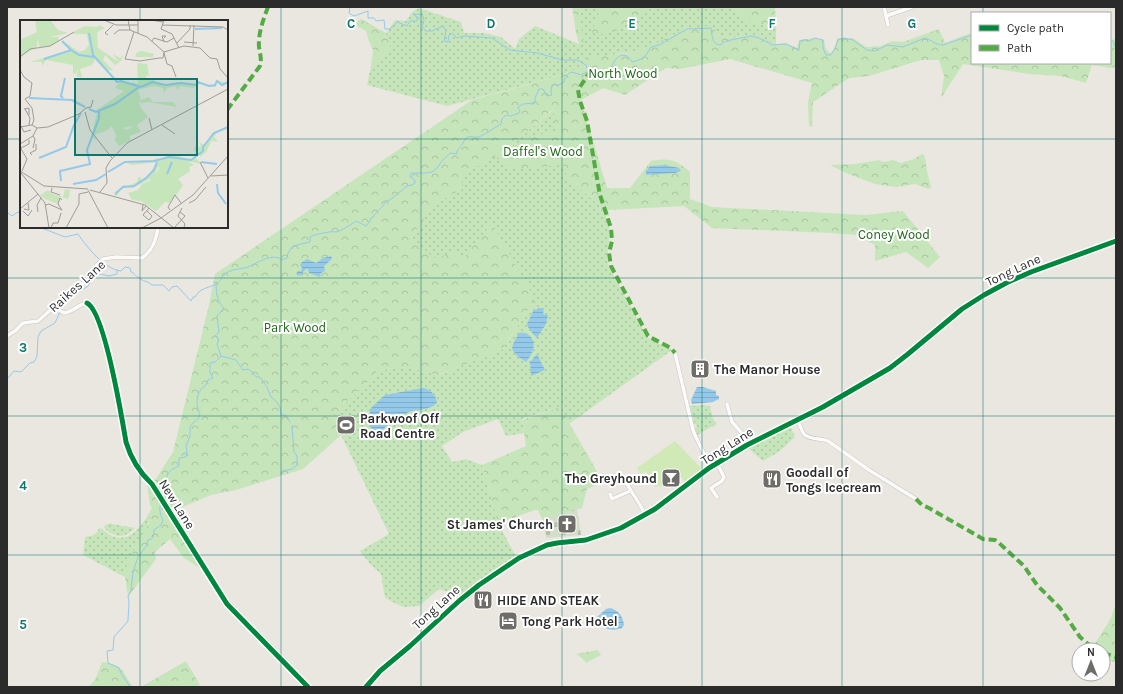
<svg xmlns="http://www.w3.org/2000/svg" width="1123" height="694" viewBox="0 0 1123 694" font-family="Karla,sans-serif">
	<style>
		.grass { fill: url(#grass-dots) }
		.forest { fill: url(#forest-crowns) }
		.cemetery { fill: url(#cemetery-stones) }
		.pitch { fill: #d0e9b7 }
		.water { fill: url(#water-rules) }
		.lines { fill: none; stroke-linecap: round; stroke-linejoin: round }
		.stream { stroke: #95c9ea; stroke-width: 1 }
		.street-casing { stroke: #c7c6c5; stroke-width: 4.5 }
		.secondary-casing { stroke: #c7c6c5; stroke-width: 6 }
		.street { stroke: #fcfbfa; stroke-width: 3.5 }
		.secondary { stroke: #fcfbfa; stroke-width: 5 }
		.quiet { stroke: #54ab44; stroke-width: 4; stroke-dasharray: 8 4; stroke-linecap: butt }
		.cycleway-casing { stroke: #fff; stroke-width: 8 }
		.cycleway { stroke: #00873e; stroke-width: 5 }
		.grid { fill: none; stroke: #0f766e; stroke-width: 1; stroke-opacity: 0.55 }
		.labels { text-anchor: middle; dominant-baseline: central; stroke-width: 4; stroke-linejoin: round; paint-order: stroke }
		.park-label { font-size: 13px; fill: #21681b; stroke: #fff }
		.street-label { font-size: 13px; fill: #2b2b2b; stroke: #fff }
		.poi-label { font-size: 13px; font-weight: bold; fill: #2b2b2b; stroke: #fff; text-anchor: start }
		.inset-river { fill: none; stroke: #95c9ea; stroke-width: 2 }
		.inset-road { fill: none; stroke: #9e9c98; stroke-width: 1 }
		.view { fill: #0f766e; fill-opacity: 0.15; stroke: #0f766e; stroke-width: 2 }
		.inset-edge { fill: none; stroke: #2b2b2b; stroke-width: 2 }
		.grid-label { font-size: 13px; text-anchor: middle; font-weight: bold; fill: #0f766e; stroke: #fff; stroke-width: 4; stroke-linejoin: round; paint-order: stroke }
	</style>
	<defs>
		<pattern id="grass-dots" width="8" height="8" patternUnits="userSpaceOnUse"><rect width="8" height="8" fill="#c6e5ba"/><path d="M2 2h.1M6 6h.1" fill="none" stroke="#aac5a0" stroke-width="1.8" stroke-linecap="round"/></pattern>
		<pattern id="forest-crowns" width="20" height="18" patternUnits="userSpaceOnUse"><rect width="20" height="18" fill="#c6e5ba"/><path d="M2 6a3 3 0 1 1 6 0M12 15a3 3 0 1 1 6 0" fill="none" stroke="#aac5a0"/></pattern>
		<pattern id="cemetery-stones" width="16" height="16" patternUnits="userSpaceOnUse"><rect width="16" height="16" fill="#d3dec8"/><path d="M2 7V4a2 2 0 0 1 4 0v3zM10 15v-3a2 2 0 0 1 4 0v3z" fill="#b5bfac"/></pattern>
		<pattern id="water-rules" width="6" height="5" patternUnits="userSpaceOnUse"><rect width="6" height="5" fill="#95c9ea"/><path d="M0 2.5h6" fill="none" stroke="#81adc9"/></pattern>
	</defs>
	<rect width="100%" height="100%" fill="#eae7e0"/>
	<path class="grass" d="M581 7H731L749 22 776 28V44L760 38 752 36 735 38 715 35 649 47 633 53H623L584 60 580 68 568 72 565 74 447 106 367 85 371 66 378 62 393 42 384 37 395 20 406 21 412 12 419 8 461 22 464 33H484L501 37 515 49 519 39 535 26 579 44 583 42 580 16Z
		M554 109 567 177 600 206 606 216 609 228V243L607 256 609 267 648 338 672 350 569 424 560 407 522 419 524 433 506 436 498 419 463 432 442 446 452 462 466 459 482 465 491 496 498 523 515 555 511 562 479 582 461 596 439 589 419 606 403 607 385 598 381 574 370 564 360 551 389 534 341 435 333 415 379 370 407 367 439 375 503 349 535 299 463 260 456 253 433 259 411 237 433 205 462 189 461 174 503 152Z
		M703 405 710 406 713 419 717 424 697 435 695 428 697 427 696 424H694L690 406Z
		M791 427 795 437 780 451 763 461 749 449V447Z
		M152 508C151 513 150 519 148 524 141 542 127 557 125 577L83 555 85 537C92 536 97 535 99 528 104 529 107 534 112 536 132 544 144 522 152 508Z
		M111 523 112 524 135 528C125 539 114 538 104 528L105 525Z"/>
	<path class="forest" d="M572 7H581L580 16 584 42 579 44 576 33Z
		M603 7H650L649 12 628 22 616 31 603 34 592 33 597 14Z
		M731 7H775L776 28 749 22Z
		M361 19 386 33 384 37 393 42 378 62 371 66 373 50 369 41 366 31 353 24Z
		M707 26 715 29 716 35 735 38 752 36 760 38 776 44 786 43 797 48 799 40 816 38 824 40 826 49 830 53C835 50 836 43 837 38H853L866 47 881 46 892 41 903 42 939 29 945 43 962 36 972 33V63H1110V39L1116 40V67L1110 68 1092 65 1086 83 1061 76 1029 74 963 64 941 98 944 76 939 60H921L869 76 849 78 813 102 812 127 809 126 808 102 812 83 730 59 680 69 666 68 625 95 603 88 581 100 607 188H630L651 161C669 158 675 159 690 172V199L712 207 865 215 903 211 940 257 928 268 906 252 875 261V245L856 235 831 233 712 228 684 206 608 210 609 216H606L600 206 567 177 563 165 514 169 495 159C502 155 507 150 513 146 525 138 543 133 557 131L553 109 506 150 463 175 462 189 435 204 411 237 434 258 456 253 463 259 492 223 535 299 502 350 438 375 407 367 379 370 333 415 341 435 303 469 236 490 211 495 178 509 183 531 180 533 203 570 184 558 170 539 155 552 156 559 128 597 125 577V569L139 540 149 523 152 508 150 505 147 483 154 482 173 452 209 305 215 274 472 100 565 74 568 72 580 68 584 60 588 57 633 53 649 47 687 28Z
		M922 154 924 155C926 161 926 165 927 171 928 177 930 181 931 187L929 189 915 184 896 187 875 184 846 173 830 165 855 164 879 160 883 162 893 160 901 163 914 159Z
		M560 407 603 482 587 489 582 508 542 519 538 510H535L498 523 491 496 482 465 526 446 522 420Z
		M1114 608 1116 609V663L1103 658V650H1091L1111 618Z
		M598 650 601 655 586 663 582 658 576 654Z
		M186 661 200 685 197 687H141Z
		M102 662C123 664 122 671 133 687H89L96 678Z"/>
	<path class="cemetery" d="M577 509 581 535 546 538 542 519Z"/>
	<path class="pitch" d="M675 441 703 470 686 483 681 477 669 486 667 485 655 487 646 471 641 474 637 468Z"/>
	<path class="water" d="M665 165 679 168 681 171 675 173 646 175V171L650 166Z
		M331 256 332 259 324 266 325 271 321 273 320 277 309 273 308 269H306L303 272V274L298 276 296 274 298 271H301L302 268 300 265 301 263 307 259 316 263 323 258Z
		M538 308H544L543 314 548 315 546 324 537 338 529 329 527 324 534 309 536 310Z
		M519 333C529 331 536 340 533 350 532 354 529 358 526 362L517 356 512 349 513 344Z
		M537 354 545 370 531 376 530 362Z
		M697 387H703L716 391V395L719 396V399L713 402 692 404 691 400Z
		M423 388C430 389 436 395 437 402 433 410 417 409 409 412 400 416 389 422 383 430H374L369 426 368 420 371 408 385 395Z
		M610 608C619 610 623 617 624 625L622 628C613 632 597 629 597 617L606 609Z"/>
	<g class="lines">
		<path class="stream" d="M350 7 349 13 354 16 368 11V18H374L376 21 384 20 385 29H390L397 22 407 26 410 21H417V17L414 15 419 14 423 16 424 21 422 27 426 31H432L443 26 446 31 444 41 448 42 449 35 452 33 457 38 464 36 492 38 510 50 537 53 563 60H577L586 65 588 71
			M1110 41H1113L1116 48
			M588 72C596 74 601 74 609 72 613 61 623 46 632 62 644 59 645 57 651 47L659 45 687 29 711 28C712 36 712 44 720 45L726 41 751 36 759 38 773 45 786 44 799 50 800 41 804 40 809 41 815 38 823 40V48L826 55H831L835 49 838 40 844 38 853 40 867 50 875 51 887 45 903 47 925 38C931 40 936 45 943 45L972 35
			M7 212 12 216 18 212 21 214
			M39 227 65 237 78 234C87 247 104 269 121 271L125 267 130 268 131 272C135 273 135 276 139 278 144 282 146 280 152 285H163L169 291 172 287 177 286 191 301 193 297H195C201 287 207 289 216 284 220 282 221 278 224 275 231 268 240 270 248 267 257 263 273 252 282 260L287 258 288 253 293 246 310 242V237C316 234 323 233 329 232 332 231 336 233 339 231 345 229 351 224 356 221L366 226 370 221 371 218 373 217C377 210 383 208 386 201L390 200 407 186 412 185 415 183V180L410 177V175L411 173H426L432 172 437 168 442 161 450 153 457 154V151C461 147 464 141 466 138 470 135 475 138 479 137 487 134 493 128 501 124L502 119 506 115 511 116 519 113 520 111 518 107 523 104 535 103V98L539 89H543L547 96 552 95 551 91 552 85H559L564 82C565 76 567 74 572 72L581 75 588 71
			M60 309 61 304 88 286 94 276 100 274 109 276 117 274V270
			M221 356 236 360 243 370 248 369 252 372 256 377H260L267 387 271 397 276 401 280 407 281 415H286L290 422
			M7 379 14 371 21 372 30 363 34 362 37 356 38 337 41 331 55 323 60 312
			M281 474 282 471 292 469 297 465V456L294 452 292 426
			M164 499C173 488 156 475 179 466V458L186 457 187 452 186 446 190 436V427L193 423 198 419 200 414C195 404 196 391 206 385L208 380 213 378 210 373V363L215 362 221 356 217 344 219 339 215 336 219 332 217 316 224 308C217 302 217 295 216 285
			M130 687C127 680 121 676 119 668L108 663 107 651 113 650 114 637 128 621C128 613 130 605 128 596L131 591 133 572 138 557 147 545 148 540C154 539 154 535 154 530L161 525 163 520C160 515 158 507 162 502"/>
		<defs>
			<path id="street" d="M884 7 888 25
				M886 16 912 7
				M88 303 92 306 96 316 111 360 126 442C131 459 139 472 152 484L227 604 308 687
				M54 307 64 313C74 312 78 304 87 303
				M7 336 15 331 23 323 38 321 65 297 81 286 97 265 103 259 116 257 142 258C153 250 156 240 158 227
				M675 353 693 430C698 444 706 454 709 468
				M727 404 732 422 741 432 747 445
				M797 419C800 424 801 430 804 434 809 440 821 438 828 441L869 470 916 499
				M625 480C631 493 640 502 645 515
				M610 494 612 499 630 491
				M717 497 711 488 722 481 724 477 717 463"/>
			<path id="secondary" d="M366 687 380 671 410 646 459 601 479 585 519 558 547 545 557 543 586 540 621 528 655 509 709 468 747 445 823 407 890 368 908 354 962 309 984 295 1008 282 1031 272 1116 241"/>
		</defs>
		<use href="#street" class="street-casing"/>
		<use href="#secondary" class="secondary-casing"/>
		<use href="#street" class="street"/>
		<use href="#secondary" class="secondary"/>
		<path class="quiet" d="M591 70 578 90 580 101 587 121 600 195 611 228 612 241 609 253 611 266 648 336 671 348 675 353
			M227 110 260 66C262 59 260 54 259 47 258 34 263 20 268 7
			M916 499 922 505 929 508 983 539 995 540 999 543 1024 566 1037 585 1060 608 1080 637 1088 644 1097 650
			M1103 653 1116 657"/>
		<defs>
			<path id="cycleway" d="M87 303C105 312 122 419 126 442 131 459 139 472 152 484L227 604 308 687
				M366 687 380 671 410 646 459 601 479 585 519 558 547 545 557 543 586 540 621 528 655 509 709 468 747 445 823 407 890 368 908 354 962 309 984 295 1008 282 1031 272 1116 241"/>
		</defs>
		<use href="#cycleway" class="cycleway-casing"/>
		<use href="#cycleway" class="cycleway"/>
	</g>
	<path class="grid" d="M140 7V21M281 7V687M421 7V687M562 7V687M702 7V687M842 7V687M983 7V13M983 63V687M7 139H21M227 139H1116M140 227V687M7 278H1116M7 416H1116M7 555H1116"/>
	<defs>
		<symbol id="building-square" viewBox="-11 -11 22 22"><rect x="-9" y="-9" width="18" height="18" rx="4" fill="#6e6d6a" stroke="#fff"/><path d="M-4-6H4V6H1V3H-1V6H-4ZM-2.5-4.3h1.7v1.8h-1.7ZM.8-4.3h1.7v1.8H.8ZM-2.5-1h1.7V.8h-1.7ZM.8-1h1.7V.8H.8Z" fill="#fff"/></symbol>
		<symbol id="stadium-square" viewBox="-11 -11 22 22"><rect x="-9" y="-9" width="18" height="18" rx="4" fill="#6e6d6a" stroke="#fff"/><path d="M0-5a6.5 5 0 1 0 0 10a6.5 5 0 1 0 0-10ZM-3.5-1.8h7v3.6h-7Z" fill="#fff"/></symbol>
		<symbol id="bar-square" viewBox="-11 -11 22 22"><rect x="-9" y="-9" width="18" height="18" rx="4" fill="#6e6d6a" stroke="#fff"/><path d="M-6-5H6L.8 .8V4.5H3.5V6h-7V4.5H-.8V.8Z" fill="#fff"/></symbol>
		<symbol id="restaurant-square" viewBox="-11 -11 22 22"><rect x="-9" y="-9" width="18" height="18" rx="4" fill="#6e6d6a" stroke="#fff"/><path d="M-5-6h1v4h1v-4h1v4h1v-4h1v5L-1.5 .5V6h-2V.5L-5-1ZM5-6V6H3V1.5H1.5Q1.5-4 5-6Z" fill="#fff"/></symbol>
		<symbol id="church-square" viewBox="-11 -11 22 22"><rect x="-9" y="-9" width="18" height="18" rx="4" fill="#6e6d6a" stroke="#fff"/><path d="M-1.2-6h2.4v3.5h3.3v2.4h-3.3V6h-2.4V-.1h-3.3v-2.4h3.3Z" fill="#fff"/></symbol>
		<symbol id="hotel-square" viewBox="-11 -11 22 22"><rect x="-9" y="-9" width="18" height="18" rx="4" fill="#6e6d6a" stroke="#fff"/><path d="M-6-4.5h1.5V1H6V5H4.5V3h-9V5H-6ZM-4 0a1.8 1.8 0 1 1 3.6 0ZM.5 0V-2.5h3Q6-2.5 6 0Z" fill="#fff"/></symbol>
	</defs>
	<g fill-rule="evenodd">
		<use href="#building-square" x="689" y="358" width="22" height="22"/>
		<use href="#stadium-square" x="335" y="414" width="22" height="22"/>
		<use href="#bar-square" x="660" y="467" width="22" height="22"/>
		<use href="#restaurant-square" x="761" y="468" width="22" height="22"/>
		<use href="#church-square" x="556" y="513" width="22" height="22"/>
		<use href="#restaurant-square" x="472" y="589" width="22" height="22"/>
		<use href="#hotel-square" x="497" y="610" width="22" height="22"/>
	</g>
	<g class="labels">
		<g class="park-label">
			<text x="623" y="73">North Wood</text>
			<text x="543" y="151">Daffel's Wood</text>
			<text x="894" y="234">Coney Wood</text>
			<text x="295" y="327">Park Wood</text>
		</g>
		<g class="street-label">
			<text transform="translate(1013 270) rotate(-25)">Tong Lane</text>
			<text transform="translate(77 286) rotate(-42)">Raikes Lane</text>
			<text transform="translate(727 446) rotate(-32)">Tong Lane</text>
			<text transform="translate(177 504) rotate(58)">New Lane</text>
			<text transform="translate(436 607) rotate(-42)">Tong Lane</text>
		</g>
		<g class="poi-label">
			<text x="714" y="369">The Manor House</text>
			<text x="360" y="418">Parkwoof Off<tspan x="360" dy="15">Road Centre</tspan></text>
			<text x="786" y="472">Goodall of<tspan x="786" dy="15">Tongs Icecream</tspan></text>
			<text x="657" y="478" text-anchor="end">The Greyhound</text>
			<text x="553" y="524" text-anchor="end">St James' Church</text>
			<text x="497" y="600">HIDE AND STEAK</text>
			<text x="522" y="621">Tong Park Hotel</text>
		</g>
	</g>
	<g transform="translate(20 20)">
		<rect width="208" height="208" fill="#eae7e0"/>
		<path d="M15 0 31 1 38 10 48 13 30 17H38L39 20 31 26 20 27 17 20V27L0 37V20L17 12ZM117 43 127 44 129 56 126 55 127 60H134L140 64 130 62 104 71 95 68 101 60 111 64 113 62 118 64ZM115 71 121 88 128 97 117 105 103 108 107 110 111 120 99 126 94 119 97 117 91 105 96 100 110 97 113 92 100 85ZM150 137 153 139 152 142 165 143 170 151 158 159 163 165 160 170 149 183 145 182 136 191 121 181 112 180 108 173 118 170 122 164 132 160 140 147 138 141ZM45 169 50 170 49 177 47 179 41 177 38 184 23 178 18 173 21 175 28 170 32 174 43 177Z" fill="#c6e5ba"/>
		<path d="M79 5 85 8 77 12 78 28 99 42 93 34 100 38 103 35 101 41 95 45 85 35 83 40 93 50 86 51 75 39 72 45 60 49 62 57H57L58 48 56 54 53 53V45L26 40 22 46V42H10L50 30 42 20 59 32 65 30 69 25 67 14H53V12L65 6 78 7ZM197 60 207 63 202 66 197 62 196 67H194L179 64 173 68 160 66 158 70 155 66 147 68 144 73 143 68 135 66 121 69 118 70 121 80 129 77 133 82H153L157 87 129 82 121 83 116 77 109 76 100 85 105 87 109 84 113 92 110 97 96 100 88 110 74 115 77 121 73 118 69 124 78 89 106 70 130 62 145 65 157 62 174 64 179 62 190 65H196ZM116 104 121 112 109 116 107 110ZM208 107V111L206 109 197 113 194 117 198 121 195 122 192 120 186 132 180 137V134L174 137 177 132 174 130 176 126 181 127 179 122 184 125 189 121 192 113 190 110 192 113ZM148 136H159L167 140 176 138 181 144 168 141 174 145 169 147 170 151 165 153 159 149 164 148V143H152L153 139 150 137 139 140 141 148 138 147 136 152V163L133 166 130 159 113 168 102 167 97 176 94 175 104 165 108 166 117 162 119 156 122 160 128 156 137 142 112 145 102 141 109 143 134 141ZM142 150 150 155 157 153 143 163 141 162Z" fill="#c6e5ba"/>
		<path d="M122 31 134 34 133 37H115L117 32Z" fill="#c6e5ba"/>
		<path class="inset-river" d="M175 9 202 8M69 13 73 35 97 62 101 61 121 67 132 62 146 65 161 63 177 65 178 62 189 66 195 65 197 61 202 65 208 62M42 21 51 30M24 39 51 30 59 35 74 37M9 78 52 80 65 87M43 78 41 76 45 58M69 89 76 92 95 84 119 67M19 138 46 127 54 105 61 93M181 142 197 144M88 152 105 142 134 141 149 137 171 140 183 131V127L194 113 208 107M147 154 152 142M41 161 40 151 70 144 67 130 79 98V91M53 164 76 160 86 154M197 164 198 173 206 184M95 174 103 167 114 166 126 158 134 150 137 142"/>
		<path class="inset-road" d="M84 0 96 5H118M108 0 110 10 127 17 144 32M131 0 143 2M144 0 141 9 152 14 159 28M142 5 203 7 208 10M118 13V0M94 14 99 10H110M88 15 85 13 93 5M132 21 134 18 147 22 154 18M144 22 142 16H146L144 18M164 22 177 23M157 23 170 9V5M173 26 174 5M144 32 164 26 180 28 190 38 197 39 200 49 208 58M144 33 147 44 152 46 156 57M0 37 10 29 30 26 54 12M105 39 120 41 139 38H143L144 32M105 39 114 12M0 50 4 57 12 63 10 76 5 79 12 88 14 100 12 105M4 89 9 88V95M5 89 10 98 9 105M65 92 70 110 92 138M129 98 132 110M142 105 155 114M1 106 4 112 11 110M0 107 12 105 17 108M17 108 28 107 59 94 66 88 71 87 73 80M0 124 13 116 17 108M0 127 7 139 2 151M1 128 9 124V120M13 128 15 119 13 116M12 135 10 133 16 130V124M180 142 188 158M0 151 24 166 68 169M1 153 25 183 29 208M191 156 208 155M32 168 31 172 40 175M68 170 88 208M70 170 125 185 154 208M80 172 87 163 86 148 90 141 107 123 208 69M169 183 175 180 186 167M26 185 29 184 42 190 38 184 40 178 42 180M123 185 122 191 126 186M162 188 158 196 165 204 164 207M0 189 18 174M4 189 9 190 8 183M150 190 148 187 155 175 161 183M3 191 8 196 12 190M127 191 132 196 129 200 123 195 129 188M18 192 17 185 21 178M31 208 33 203H38L41 193M46 208 59 184V174L68 172M122 208 141 198 173 175 208 136M154 208 165 196 160 192"/>
		<path class="view" d="M55 59H177V135H55Z"/>
		<rect width="208" height="208" class="inset-edge"/>
	</g>
	<g class="grid-label">
		<text x="351" y="28">C</text>
		<text x="491" y="28">D</text>
		<text x="632" y="28">E</text>
		<text x="772" y="28">F</text>
		<text x="912" y="28">G</text>
		<text x="23" y="352">3</text>
		<text x="23" y="490">4</text>
		<text x="23" y="629">5</text>
	</g>
	<rect width="1123" height="694" fill="none" stroke="#2b2b2b" stroke-width="16"/>
	<rect x="971" y="12" width="140" height="52" fill="#ffffff" stroke="#aaaaaa"/>
	<rect x="979" y="25" width="20" height="6" fill="#00873e" stroke="#aaaaaa"/>
	<text x="1007" y="32" font-size="12" fill="#2b2b2b">Cycle path</text>
	<rect x="979" y="45" width="20" height="6" fill="#54ab44" stroke="#aaaaaa"/>
	<text x="1007" y="52" font-size="12" fill="#2b2b2b">Path</text>
	<g transform="translate(1091 662)"><circle r="19" fill="#ffffff" stroke="#aaaaaa"/>
	<path d="M0-3L7 15L0 10L-7 15Z" fill="#6e6d6a"/>
	<text y="-6" font-size="11" font-weight="bold" text-anchor="middle" fill="#2b2b2b">N</text>
	</g>
</svg>
